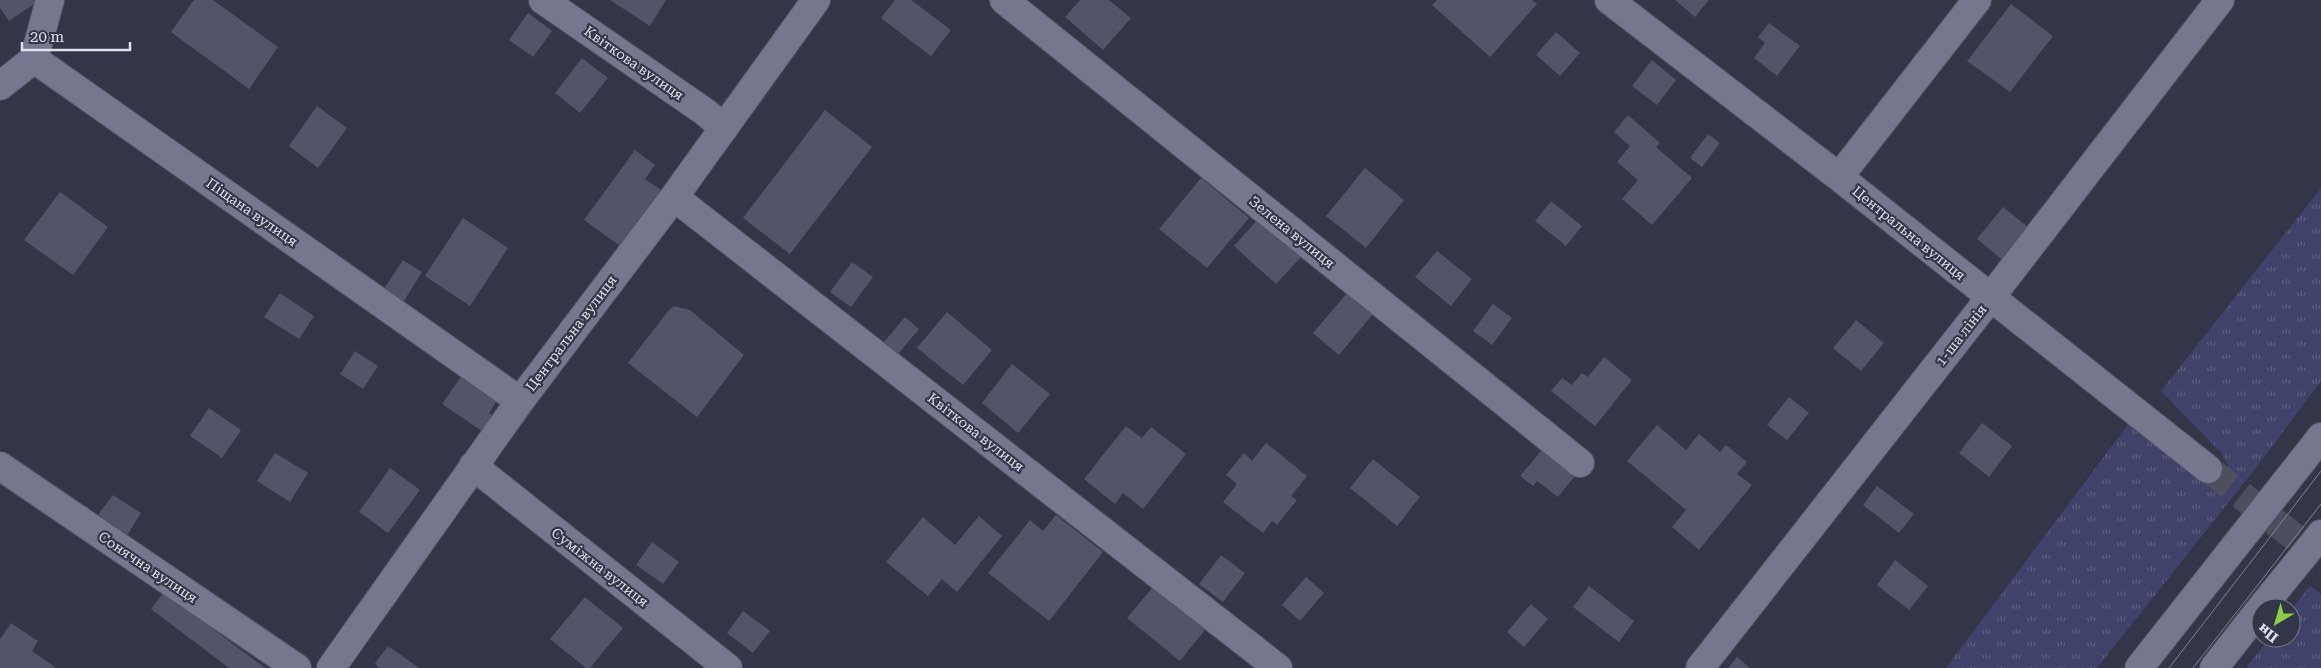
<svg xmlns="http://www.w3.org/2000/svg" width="2321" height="668" viewBox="0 0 2321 668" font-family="'Roboto Serif',serif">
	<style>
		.grass { fill: url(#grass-tufts) }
		.building { fill: #525469 }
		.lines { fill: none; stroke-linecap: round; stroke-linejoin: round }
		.street-tunnel { stroke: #4d4f61; stroke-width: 28; stroke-dasharray: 28 14; stroke-linecap: butt }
		.street-casing { stroke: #525363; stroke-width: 30 }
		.secondary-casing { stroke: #525363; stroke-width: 30 }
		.street { stroke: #75778e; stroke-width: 28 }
		.secondary { stroke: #75778e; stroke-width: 28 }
		.tram { stroke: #818393; stroke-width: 1 }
		.labels { text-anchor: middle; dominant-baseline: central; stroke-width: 4.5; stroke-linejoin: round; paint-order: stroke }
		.street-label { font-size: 14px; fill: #dfe1ed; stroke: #333548 }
	</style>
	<defs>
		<pattern id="grass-tufts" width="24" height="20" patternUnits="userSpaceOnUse" patternTransform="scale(1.25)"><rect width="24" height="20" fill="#414269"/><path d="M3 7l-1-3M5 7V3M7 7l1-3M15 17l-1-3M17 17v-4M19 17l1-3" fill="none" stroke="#5c5d7f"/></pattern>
	</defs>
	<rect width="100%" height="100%" fill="#333548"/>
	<path class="grass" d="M2321 188V381L2255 469 2097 668H1946L2129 423 2221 489 2233 477 2222 454 2161 391Z
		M2310 586 2321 594V668H2246L2269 638H2291V610Z"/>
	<path class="building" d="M0 0H40L9 21 0 8Z
		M194 0H213L278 47 249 89 171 32Z
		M610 0H666L650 26Z
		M895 0H911L951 30 931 56 881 18Z
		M1080 0H1109L1131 18 1103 50 1065 17Z
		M1437 0H1532L1537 4 1490 57 1432 5Z
		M1675 0H1709L1695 17Z
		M2011 4 2053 36 2010 92 1967 61Z
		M528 13 552 31 533 57 509 40Z
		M1769 23 1800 46 1777 76 1754 58 1765 43 1758 37Z
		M1556 32 1580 53 1560 76 1536 55Z
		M582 58 608 78 580 113 555 93Z
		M1652 60 1676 80 1657 105 1632 86Z
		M317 106 347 128 318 168 289 146Z
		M825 110 872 147 790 254 743 218Z
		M1628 115 1660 143 1656 147 1692 178 1652 225 1622 199 1638 180 1617 162 1630 146 1614 132Z
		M1708 134 1720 143 1702 167 1690 158Z
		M635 150 655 165 645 179 661 190 620 246 584 220Z
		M1365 168 1404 200 1366 248 1326 216Z
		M1201 178 1249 218 1207 268 1159 229Z
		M60 192 108 227 73 275 24 240Z
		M1551 201 1582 226 1566 246 1535 221Z
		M2003 207 2033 231 2006 263 1977 239Z
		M463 218 508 248 470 306 425 276Z
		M1259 218 1302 256 1276 284 1234 246Z
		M1437 251 1472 279 1451 306 1415 277Z
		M403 260 422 272 402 304 382 292Z
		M852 262 873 277 851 307 830 292Z
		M280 293 314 316 299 339 264 317Z
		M1347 293 1373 314 1339 355 1313 333Z
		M1493 304 1512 318 1492 345 1473 331Z
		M674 306 690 310 744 355 697 417 628 363 668 311Z
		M947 312 992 350 963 385 917 348Z
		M905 317 919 329 898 354 884 342Z
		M1856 320 1884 343 1861 371 1833 348Z
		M355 351 378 366 363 389 340 374Z
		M1604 357 1632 380 1595 426 1551 391 1562 378 1572 385 1582 373 1588 377Z
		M1012 364 1050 394 1018 433 982 403Z
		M463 374 498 399 489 413 497 419 486 434 442 404Z
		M1789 397 1809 413 1787 440 1767 425Z
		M209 408 241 430 222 458 190 436Z
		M1982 423 2012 446 1989 477 1959 453Z
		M1657 425 1686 450 1699 434 1720 452 1726 445 1747 462 1737 474 1752 485 1699 550 1672 527 1686 510 1627 461Z
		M1126 426 1142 438 1151 427 1186 454 1143 509 1123 493 1115 504 1084 479Z
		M1266 443 1307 476 1291 496 1297 500 1277 525 1272 521 1263 533 1223 502 1237 484 1226 475 1244 453 1252 461Z
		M1545 446 1578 472 1558 497 1537 481 1533 486 1520 476Z
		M275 453 308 473 290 502 257 481Z
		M1373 459 1420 497 1397 526 1350 488Z
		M390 468 420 490 388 533 359 512Z
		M1877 486 1914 514 1899 533 1863 505Z
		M113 495 141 513 123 542 93 521Z
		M1056 515 1103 552 1049 621 988 573 1030 520 1043 531Z
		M979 516 1002 536 957 592 942 579 928 596 886 562 923 517 955 545Z
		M652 542 679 562 663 584 636 565Z
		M1221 555 1245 573 1223 602 1199 584Z
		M1895 560 1928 586 1909 610 1877 585Z
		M1306 577 1324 593 1300 621 1282 605Z
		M1589 586 1634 621 1619 642 1573 607Z
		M1153 587 1205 630 1180 661 1127 618Z
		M164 592 265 668H229L151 609Z
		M585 597 623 628 590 668H586L550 639Z
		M1531 604 1548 619 1524 647 1507 632Z
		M743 611 770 631 753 653 727 633Z
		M11 623 38 641 32 651 55 667 54 668H0V639Z
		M388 646 419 668H379L375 663Z
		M1737 657 1750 668H1728Z"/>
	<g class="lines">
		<path class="street-tunnel" d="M2208 469 2321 558"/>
		<defs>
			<path id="street" d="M50 0 34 59 520 401
				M543 0 705 112 724 128
				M1004 0 1580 463
				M1609 0 1839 177 2208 469
				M0 86 34 59
				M1839 177 1977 0
				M674 197 1278 668
				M0 466 297 668
				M473 466 728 668
				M331 668 520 401 674 197 816 0
				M1700 668 1990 298 2220 0"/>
			<path id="secondary" d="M2261 608 2321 534
				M2139 668 2321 437
				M2214 668 2261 608"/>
		</defs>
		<use href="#street" class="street-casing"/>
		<use href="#secondary" class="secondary-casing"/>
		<use href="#street" class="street"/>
		<use href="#secondary" class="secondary"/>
		<path class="tram" d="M2169 668 2321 471
			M2193 668 2321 504"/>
	</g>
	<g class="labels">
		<g class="street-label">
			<text transform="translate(634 63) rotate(35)">Квіткова вулиця</text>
			<text transform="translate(252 212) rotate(35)">Піщана вулиця</text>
			<text transform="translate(1292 232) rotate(39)">Зелена вулиця</text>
			<text transform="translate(1909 233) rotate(39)">Центральна вулиця</text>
			<text transform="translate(571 333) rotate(-53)">Центральна вулиця</text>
			<text transform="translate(1961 335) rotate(-52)">1-ша лінія</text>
			<text transform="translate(976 432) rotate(38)">Квіткова вулиця</text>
			<text transform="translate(148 567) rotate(34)">Сонячна вулиця</text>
			<text transform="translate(600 567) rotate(38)">Суміжна вулиця</text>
		</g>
	</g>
	<g transform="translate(2276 623) rotate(218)"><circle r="24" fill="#333548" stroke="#787a8a"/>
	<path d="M0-4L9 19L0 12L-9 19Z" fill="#8dce44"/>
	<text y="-8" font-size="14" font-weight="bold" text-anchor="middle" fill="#dfe1ed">Пн</text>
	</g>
	<path d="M22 42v8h108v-8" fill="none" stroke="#dfe1ed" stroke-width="2.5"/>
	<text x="30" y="42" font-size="15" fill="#dfe1ed" stroke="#333548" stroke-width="4" paint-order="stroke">20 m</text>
</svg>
